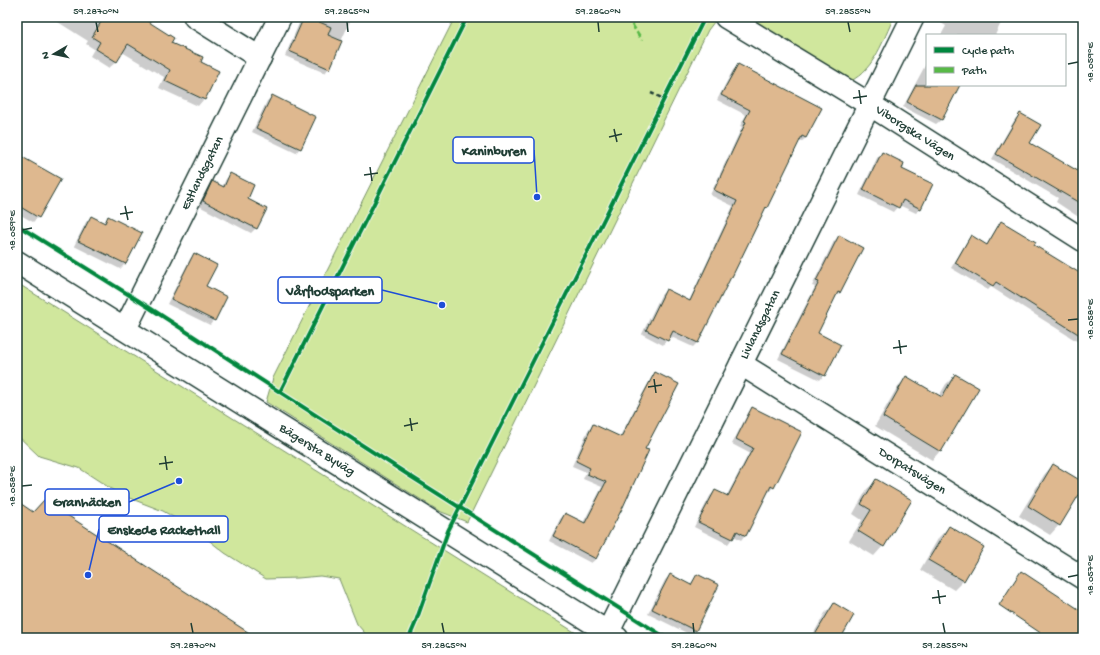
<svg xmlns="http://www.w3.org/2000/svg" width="1100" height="655" viewBox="0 0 1100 655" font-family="'Gochi Hand',sans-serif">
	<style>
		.green { fill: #d0e79d; stroke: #789268 }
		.shadow { fill: #0003 }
		.building { fill: #deb88f; stroke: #1f3d34 }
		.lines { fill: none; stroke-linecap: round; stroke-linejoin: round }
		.minor-casing { stroke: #1f3d34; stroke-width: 25 }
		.path { stroke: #1f3d34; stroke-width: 2.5; stroke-dasharray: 4 3; stroke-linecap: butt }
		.minor { stroke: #fff; stroke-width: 22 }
		.quiet { stroke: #58b947; stroke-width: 3; stroke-dasharray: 6 3; stroke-linecap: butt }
		.cycleway-casing { stroke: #fff; stroke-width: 6 }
		.cycleway { stroke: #00873e; stroke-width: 4 }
		.ticks { fill: none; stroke: #1f3d34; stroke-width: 1.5 }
		.labels { text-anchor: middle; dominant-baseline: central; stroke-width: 3; stroke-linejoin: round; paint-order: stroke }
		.street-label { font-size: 13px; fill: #1f3d34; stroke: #fff }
		.leader { fill: none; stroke: #1d4ed8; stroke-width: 1.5 }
		.callout-dot { fill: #1d4ed8; stroke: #fff; stroke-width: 1.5 }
		.callout { fill: #fff; stroke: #1d4ed8; stroke-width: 1.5 }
		.callout-label { font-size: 14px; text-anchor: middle; font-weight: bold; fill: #1f3d34 }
		.neatline { fill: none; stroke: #1f3d34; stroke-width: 1.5 }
		.ticks-label { font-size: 10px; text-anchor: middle; fill: #1f3d34 }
	</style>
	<rect width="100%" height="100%" fill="#fff"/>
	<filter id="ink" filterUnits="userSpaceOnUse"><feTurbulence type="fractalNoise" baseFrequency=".025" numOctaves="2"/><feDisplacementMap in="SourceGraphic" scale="8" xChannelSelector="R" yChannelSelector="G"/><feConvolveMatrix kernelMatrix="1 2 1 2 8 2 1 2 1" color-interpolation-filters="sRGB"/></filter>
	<g filter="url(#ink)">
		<path class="green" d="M455 17H718L708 30 467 522 439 511 266 402 273 378Z
			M746 17H894C883 40 875 68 851 81Z
			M17 283 584 638H369L357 624 339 579 320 576 298 578 266 579 225 553 197 531 163 511 119 494 79 468 39 456 17 435Z"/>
		<path class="shadow" d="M50 17H139L169 43 200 63 204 99 198 106 159 88 164 77 122 52 116 62 109 68 90 56 94 49 86 44 88 41Z
			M237 17H245L243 20Z
			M304 17 311 19 312 17H352L329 68 325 73 285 56 300 21Z
			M945 17H1004L995 35H941L946 26 941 23Z
			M927 62V85H959L941 120 936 124 903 107Z
			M738 65 806 138 801 142 798 141 767 207 763 211 697 343 693 347 669 336 663 345 642 334 661 295 666 290 689 301 733 206 710 195 742 127 740 126 746 115 717 100 733 70Z
			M272 97 300 148 296 153 252 132 267 101Z
			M1020 114 1029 144 1076 171 1079 168 1083 170V220L1056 202 1058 198 992 159 1015 119Z
			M882 153 900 169 932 185 920 209 916 213 899 205 893 212 859 195 877 158Z
			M17 155 60 180 38 217 33 222 17 213Z
			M231 174 246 199 256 228 251 233 199 206 208 187 212 183 222 187 226 179Z
			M91 217 103 223 109 217 141 233 125 264 120 269 74 246 86 222Z
			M1001 222 1033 245 1083 276V345L991 287 988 290 951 268 967 241 971 236 986 245 997 227Z
			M839 236 862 248 839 293 835 298 817 333 824 375 820 380 778 359 815 287 812 286 834 241Z
			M194 254 214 320 210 325 167 304 190 259Z
			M655 373 644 449 596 559 591 563 549 541 560 519 565 514 583 523 602 487 583 479 586 472 572 466 588 430 593 426 619 438 651 378Z
			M955 376 940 451 932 460 875 426 898 386 907 378 939 396 946 384Z
			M752 408 773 487 769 492 768 491 745 535 741 540 734 536 728 544 694 527 710 496 715 491 726 497 749 453 732 444 748 413Z
			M1053 465 1083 483V486L1059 525 1050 535 1019 516 1044 475Z
			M877 480 883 546 874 556 849 541 862 520 853 514 867 489Z
			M949 527 983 547 963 581 954 590 920 570 939 537Z
			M670 575 690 585 697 575 695 630 691 635 648 614 665 580Z
			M834 604 840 638H811L825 613Z
			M1055 611 1083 613V638H1037Z"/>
		<path class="building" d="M104 17H141L174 38 171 43 203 57 201 62 219 71 205 100 165 81 170 70 128 44 117 62 96 49 100 42 92 37Z
			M304 17H308L331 27 328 35 342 41 330 69 289 51Z
			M738 64 822 108 806 138 802 136 767 208 766 207 732 277H731L698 343 673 331 668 341 646 330 666 289 690 301 737 201 714 190 746 122 744 121 750 110 721 95Z
			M916 85H960L942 120 907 102Z
			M272 95 316 117 301 149 256 128Z
			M1020 113 1041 125 1030 143 1083 174V205L996 154Z
			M882 152 904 163 902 169 933 184 921 209 903 200 899 208 863 190Z
			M17 154 61 179 39 218 17 205Z
			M230 173 254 185 248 199 267 209 257 229 203 201 212 181 224 187Z
			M91 216 105 223 108 216 142 233 126 264 78 241Z
			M1001 221 1036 242 1034 245 1083 275V337L996 282 993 286 955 263 971 235 987 245Z
			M839 235 863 248 840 293 838 292 818 333 841 345 825 376 782 354 819 282 816 281Z
			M194 253 217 265 206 286 227 297 215 321 171 299Z
			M655 372 679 384 645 449 649 450 623 507 596 559 553 536 565 513 585 523 606 482 587 474 590 468 576 461 593 424 621 437Z
			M955 374 979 388 941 452 883 417 906 376 942 397Z
			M752 407 802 432 774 488 771 486 746 536 737 531 733 539 698 522 715 490 728 496 753 448 736 439Z
			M1053 464 1083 482V488L1060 526 1028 506Z
			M876 479 912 500 884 547 858 531 871 510 861 504Z
			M44 500 257 638H17V501L33 512Z
			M949 526 984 547 964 581 928 560Z
			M1021 571 1083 612V638H1048L999 605Z
			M670 574 691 585 697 574 719 585 696 631 652 609Z
			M834 603 854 615 841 638H813Z"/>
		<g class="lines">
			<defs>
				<g id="minor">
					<path d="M195 17 260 58"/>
					<path id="s1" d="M726 17 869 104 1083 240"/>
					<path id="s2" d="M17 262 617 638"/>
					<path id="s3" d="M125 329 280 17"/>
					<path id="s4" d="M741 364 1083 578"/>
					<path id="s5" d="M608 632 913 17"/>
				</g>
			</defs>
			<use href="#minor" class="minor-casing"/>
			<path class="path" d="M651 93 664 99"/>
			<use href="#minor" class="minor"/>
			<path class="quiet" d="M627 17 642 40"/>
			<defs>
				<path id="cycleway" d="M17 225 139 301 410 476 666 638
					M280 392 467 17
					M409 638 415 624 448 531 705 17"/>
			</defs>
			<use href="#cycleway" class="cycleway-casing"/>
			<use href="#cycleway" class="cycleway"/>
		</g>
	</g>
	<path class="ticks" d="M96 22 98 32M347 22 348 32M598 22 599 32M848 22 850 32M1068 64 1078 62M859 90 861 104M853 98 867 96M614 129 617 142M609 137 622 134M370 167 372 181M364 175 378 173M125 206 128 220M120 214 133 212M22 230 32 228M1068 320 1078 319M899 340 901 354M893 348 907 346M654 379 656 393M648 387 662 385M410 418 412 431M404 426 418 423M165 456 167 470M159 464 173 462M22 486 32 485M1068 577 1078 575M938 590 940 604M932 598 946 596M191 623 193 633M442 623 444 633M693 623 694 633M943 623 945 633"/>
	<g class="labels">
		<g class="street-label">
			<text stroke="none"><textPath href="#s1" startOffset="222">Viborgska Vägen</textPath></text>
			<text stroke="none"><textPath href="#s3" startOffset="174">Estlandsgatan</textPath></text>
			<text stroke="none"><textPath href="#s5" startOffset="343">Livlandsgatan</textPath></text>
			<text stroke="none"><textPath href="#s2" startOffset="354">Bägersta Byväg</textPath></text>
			<text stroke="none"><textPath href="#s4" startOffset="202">Dorpatsvägen</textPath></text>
		</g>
	</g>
	<path class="leader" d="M537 197L534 150M442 305L382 290M179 481L129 502M88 575L99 529"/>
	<g class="callout-dot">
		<circle cx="537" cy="197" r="4"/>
		<circle cx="442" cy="305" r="4"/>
		<circle cx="179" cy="481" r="4"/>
		<circle cx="88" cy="575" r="4"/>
	</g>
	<g class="callout">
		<rect x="453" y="137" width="81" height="26" rx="4"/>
		<rect x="278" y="277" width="104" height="26" rx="4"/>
		<rect x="45" y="489" width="84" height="26" rx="4"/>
		<rect x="99" y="516" width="129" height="26" rx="4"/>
	</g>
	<g class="callout-label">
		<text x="494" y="155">Kaninburen</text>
		<text x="330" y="295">Vårflodsparken</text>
		<text x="87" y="506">Granhäcken</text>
		<text x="164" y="534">Enskede Rackethall</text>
	</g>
	<rect width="1100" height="655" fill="none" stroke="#fff" stroke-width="44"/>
	<rect x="926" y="34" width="140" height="52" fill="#ffffff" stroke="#a5b1ae"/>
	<rect x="934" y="47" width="20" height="6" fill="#00873e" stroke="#a5b1ae"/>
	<text x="962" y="54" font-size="12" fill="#1f3d34">Cycle path</text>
	<rect x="934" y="67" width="20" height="6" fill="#58b947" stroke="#a5b1ae"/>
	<text x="962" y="74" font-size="12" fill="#1f3d34">Path</text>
	<g transform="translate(54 54) rotate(261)" stroke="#ffffff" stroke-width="3" paint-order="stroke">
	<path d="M0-3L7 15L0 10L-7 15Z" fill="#1f3d34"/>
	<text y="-6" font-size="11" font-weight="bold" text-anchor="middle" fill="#1f3d34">N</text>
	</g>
	<rect x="22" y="22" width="1056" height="611" class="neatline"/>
	<g class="ticks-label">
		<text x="96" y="14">59.2870°N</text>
		<text x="347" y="14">59.2865°N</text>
		<text x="598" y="14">59.2860°N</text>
		<text x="848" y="14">59.2855°N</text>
		<text transform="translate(1089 62) rotate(-90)" y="4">18.059°E</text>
		<text transform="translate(11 230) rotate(-90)" y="4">18.059°E</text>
		<text transform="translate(1089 319) rotate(-90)" y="4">18.058°E</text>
		<text transform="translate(11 486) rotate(-90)" y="4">18.058°E</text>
		<text transform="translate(1089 575) rotate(-90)" y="4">18.057°E</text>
		<text x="193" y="648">59.2870°N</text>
		<text x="444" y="648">59.2865°N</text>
		<text x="694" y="648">59.2860°N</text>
		<text x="945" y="648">59.2855°N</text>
	</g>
</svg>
